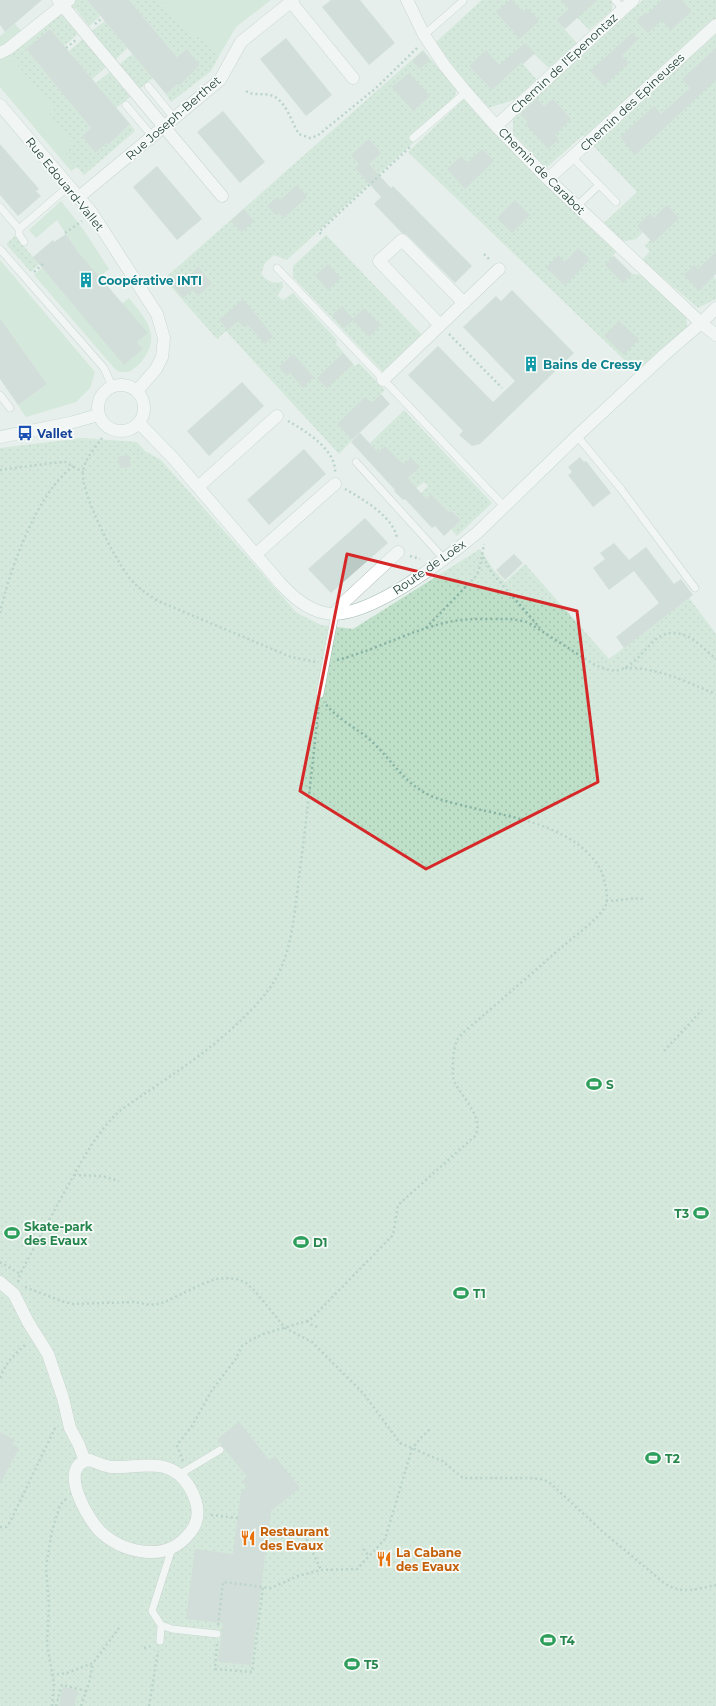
<svg xmlns="http://www.w3.org/2000/svg" width="716" height="1706" viewBox="0 0 716 1706" font-family="Montserrat,sans-serif">
	<style>
		.grass { fill: #bfe0c8 }
		.park { fill: url(#park-dots) }
		.building { fill: #bbcac4 }
		.lines { fill: none; stroke-linecap: round; stroke-linejoin: round }
		.lane-casing { stroke: #a8b8b2; stroke-width: 8 }
		.street-casing { stroke: #a8b8b2; stroke-width: 13 }
		.secondary-casing { stroke: #a4bbb3; stroke-width: 13 }
		.path { stroke: #86b3a5; stroke-width: 2.5; stroke-dasharray: 2 3; stroke-linecap: butt }
		.lane { stroke: #fff; stroke-width: 7 }
		.street { stroke: #fff; stroke-width: 12 }
		.secondary { stroke: #fff; stroke-width: 12 }
		.street-bridge-casing { stroke: #a8b8b2; stroke-width: 13; stroke-linecap: butt }
		.street-bridge { stroke: #fff; stroke-width: 12 }
		.marked { fill: none; stroke: #d62828; stroke-width: 3; stroke-linejoin: round }
		.labels { text-anchor: middle; dominant-baseline: central; stroke-width: 3.5; stroke-linejoin: round; paint-order: stroke }
		.street-label { font-size: 12px; fill: #24423a; stroke: #f7fbf9 }
		.culture-label { font-size: 12px; font-weight: bold; fill: #0d838f; stroke: #f7fbf9; text-anchor: start }
		.transit-label { font-size: 12px; font-weight: bold; fill: #164399; stroke: #f7fbf9; text-anchor: start }
		.leisure-label { font-size: 12px; font-weight: bold; fill: #27864d; stroke: #f7fbf9; text-anchor: start }
		.food-label { font-size: 12px; font-weight: bold; fill: #c56008; stroke: #f7fbf9; text-anchor: start }
	</style>
	<defs>
		<pattern id="park-dots" width="8" height="8" patternUnits="userSpaceOnUse"><rect width="8" height="8" fill="#bfe0c8"/><path d="M2 2h.1M6 6h.1" fill="none" stroke="#a4c1ad" stroke-width="1.8" stroke-linecap="round"/></pattern>
	</defs>
	<rect width="100%" height="100%" fill="#e6efeb"/>
	<path class="grass" d="M160 0H271L236 27 219 56C212 42 204 38 189 35Z
		M15 24 23 33 0 47V36Z
		M8 54 54 110 48 116 73 145 65 153 77 167 71 171 0 87V58Z
		M61 201 83 229 109 269 99 277 78 252 57 220 36 238 29 230Z
		M0 260 95 372 90 388 76 402 26 417 18 405 47 384 0 318Z
		M42 268 125 364 143 349 137 342 147 333 122 304 129 298C143 316 160 332 146 355 142 362 135 369 128 372H120L115 369 34 275Z"/>
	<path class="park" d="M76 0H87L100 16 89 26 75 8 71 11 68 7Z
		M129 0H160L189 35C204 38 212 42 219 56L211 71 171 102 166 94 177 84 179 86 200 65 187 49 177 57Z
		M482 0H610L612 2V10L589 30 572 12 562 15 556 20 577 43 549 68 534 54 523 64 537 80 514 100 488 108 471 91 436 42Z
		M643 0H716V274L713 276 716 279V299L698 308 642 260 650 251 645 246 650 240 643 232 636 239 621 242 603 224 637 192 583 135 546 168 513 134V118Z
		M60 13 78 34 64 46 50 29 26 49 91 128 82 136 95 153 107 143 108 145 130 124 135 131 84 175 65 153 73 145 48 116 54 110 8 54Z
		M105 21 127 48 115 60 91 32Z
		M84 38 107 66 92 79 69 51Z
		M423 50 457 90 453 100 409 136 414 142 287 260 274 255 265 263 261 274C267 281 272 284 282 282L283 287 277 296 283 300 293 293 337 340 336 344 355 366 359 363 385 390 371 403 337 424 352 440 339 454 226 331 217 339 164 279Z
		M132 54 153 78 139 89 119 65Z
		M110 72 130 97 116 108 96 83Z
		M464 99 563 201 617 251 613 255 632 274 643 275 686 315 687 327 637 372 408 152Z
		M326 235 422 335 383 372 293 277V266Z
		M15 236 39 264 31 272 6 244Z
		M404 410 492 503 457 536 451 529 461 520 452 510 449 512 431 494 424 500 419 495 428 486 424 482 416 488 411 481 406 485 403 483 415 472 403 465 385 446 378 452 370 443Z
		M82 438 137 442 145 451 161 460 297 613 321 625 353 629 480 549 493 569 505 582 525 564 609 659 689 598 716 634V1706H0V448Z"/>
	<path class="building" d="M0 0H42L5 32 0 25Z
		M87 0H129L177 57 187 49 200 65 179 86 177 84 166 94Z
		M331 0H360L395 43 369 65 322 7Z
		M510 0H512L523 12 527 8 539 21 520 39 496 12Z
		M561 0H597L565 29 556 20 569 9Z
		M662 0H682L692 11 671 30 662 20 648 33 636 21 645 13 647 14Z
		M50 29 130 124 108 145 107 143 95 153 82 136 91 128 26 49Z
		M632 33 638 39 622 56 629 63 604 86 590 71Z
		M286 38 332 95 306 116 260 59Z
		M525 43 535 53 523 64 522 62 492 90 469 66 486 50 499 65Z
		M716 48V80L635 155 620 137 654 106 661 114 690 88 682 79Z
		M423 51 430 60 420 69 412 61Z
		M409 73 430 96 413 111 392 87Z
		M537 99 544 107 553 99 571 119 555 135 559 139 548 149 526 124 528 122 520 114Z
		M223 111 265 162 240 183 197 132Z
		M369 139 381 153 369 164 391 188 393 186 472 266 455 283 407 235 402 233 374 204 381 197 355 168 359 164 351 155Z
		M0 144 39 189 36 191 41 196 18 216 0 195Z
		M482 149 494 161 465 189 447 169 461 156 467 163Z
		M157 166 202 219 177 240 133 187Z
		M297 185 307 197 284 218 279 212 276 215 267 206 277 197 280 200Z
		M515 200 530 215 512 233 497 218Z
		M667 205 679 218 653 243 637 226 650 213 654 218Z
		M244 209 254 221 242 232 231 221Z
		M66 234 78 252 148 333 137 342 143 349 124 365 33 257 53 240 54 242Z
		M578 248 590 259 565 286 546 268 558 255 565 262Z
		M716 252V274L699 291 684 275 694 265 698 269Z
		M614 256 632 274 623 283 605 265Z
		M328 264 341 278 328 290 315 276Z
		M198 267 212 283 198 296 193 290 183 298 171 284 180 275 184 280Z
		M512 290 574 353 480 444 472 446 459 435 463 431 408 375 438 346 493 402 515 381 463 327 496 296 501 301Z
		M243 299 273 336 265 344 247 324 244 327 238 321 228 330 219 320Z
		M342 306 353 319 364 308 381 325 369 337 353 320 344 328 332 315Z
		M0 318 47 384 18 405 0 379Z
		M619 321 639 339 624 355 604 336Z
		M343 353 353 364 327 388 317 378Z
		M293 354 314 377 303 388 290 373 287 376 279 367Z
		M242 382 264 406 209 456 187 431Z
		M381 394 390 404 352 440 337 424 365 397 371 403Z
		M360 433 378 452 385 446 403 464 411 458 420 467 408 478 426 499 431 494 449 512 451 510 461 520 444 536 435 526 432 528 405 499 403 500 394 491 395 490 351 442Z
		M304 449 326 474 269 525 247 500Z
		M129 455 131 467 120 468 118 457Z
		M580 457 584 462 586 461 611 493 593 507 568 475 572 472 568 467Z
		M365 518 388 543 331 593 308 569Z
		M614 543 629 560 646 547 674 584 681 579 693 595 624 648 616 637 659 603 634 571 609 590 593 568 605 559 600 553Z
		M514 554 523 563 505 580 496 570Z
		M239 1422 269 1460 275 1456 300 1488 271 1511 251 1665 218 1662 223 1623 186 1619 195 1549 233 1554 241 1492 247 1487 242 1481 247 1477 217 1439Z
		M0 1432 15 1440 12 1444 19 1448 0 1484Z
		M63 1687 78 1691 74 1706H59Z"/>
	<g class="lines">
		<defs>
			<path id="lane" d="M615 0 623 9
				M424 35 463 1 462 0
				M148 86 174 118
				M126 105 152 136
				M413 138 466 92
				M572 157 616 202
				M577 206 599 185
				M0 207 19 229 69 186
				M19 229V234L24 242
				M0 249 104 368 112 386
				M277 268 504 506
				M0 395 10 408
				M577 436 621 489 695 588
				M356 462 444 559
				M320 694 335 614
				M180 1474 220 1450
				M172 1548 152 1611 161 1625 172 1629 217 1634
				M160 1641 161 1625"/>
			<path id="street" d="M58 0 83 30
				M407 0 424 35 444 65 466 92 496 126 548 179 701 323 716 308
				M291 2 353 78
				M87 35 222 196
				M0 53 8 49 69 0
				M0 105 92 213 157 314 164 338 162 357 156 369 137 391
				M496 126 633 0
				M548 179 716 25
				M79 197 220 80 241 42 293 0
				M440 325 379 261 402 240 464 303
				M383 380 499 269
				M198 487 277 416
				M256 554 335 484
				M335 614 342 604 398 552
				M0 1282 14 1294 28 1322 48 1354 63 1398 70 1428 79 1445 85 1461
				M90 1460C97 1463 104 1466 111 1467 141 1468 171 1455 190 1488 199 1504 202 1520 188 1535 178 1547 164 1553 148 1552 132 1551 116 1545 103 1534 89 1523 55 1464 90 1460Z"/>
			<path id="secondary" d="M98 408a23 23 0 1 1 46 0a23 23 0 1 1-46 0Z
				M139 423 173 458 280 583C292 596 306 609 325 613 366 622 447 558 478 532L577 436 664 355 701 323 716 335
				M0 437 70 423 98 415"/>
		</defs>
		<use href="#lane" class="lane-casing"/>
		<use href="#street" class="street-casing"/>
		<use href="#secondary" class="secondary-casing"/>
		<path class="path" d="M95 24 102 18
			M66 48 76 40
			M246 91C253 96 262 93 270 95 286 99 291 122 299 134L310 138 317 136 376 88 417 48
			M65 233 82 221
			M321 234 319 232 410 147
			M484 254 490 260
			M34 272 45 262
			M449 334 502 388
			M288 421C306 431 336 450 335 472
			M102 438C95 448 84 460 83 472 81 494 114 557 128 576 136 587 146 593 158 601L291 657 316 662
			M0 470 52 463 65 462 83 472
			M345 489C363 499 395 518 397 539
			M410 556 420 559
			M483 557 492 573 540 628
			M0 613C9 573 30 515 56 483 61 477 67 471 73 466
			M426 628 477 575 480 566 484 544
			M337 660C373 651 407 632 444 623 459 619 474 619 490 619 504 619 516 618 529 623L595 665C603 668 611 672 619 670 644 664 651 626 681 634 694 637 706 651 716 659
			M625 668C658 667 686 682 716 694
			M606 901C620 901 630 897 644 899
			M664 1051 702 1010
			M74 1175 102 1176 119 1181
			M0 1262 20 1274
			M18 1282 20 1274C36 1244 52 1214 69 1184 84 1157 98 1130 122 1109 173 1074 231 1039 269 989 294 955 294 910 300 870 307 815 313 760 319 704
			M25 1287 64 1302 73 1304 135 1302 150 1305 159 1304 167 1301 200 1285 216 1279 226 1278 237 1279 246 1283 255 1291 285 1328 312 1342 364 1394 400 1443 442 1461 463 1478H529L541 1479 549 1482 602 1531 664 1583C683 1595 696 1589 716 1585
			M307 1321 310 1324 317 1327
			M0 1378C6 1362 14 1355 27 1343
			M183 1461 177 1445 192 1426 212 1390 235 1360 242 1346 251 1340 263 1334 307 1321 312 1318 393 1235 398 1205 475 1136C485 1119 462 1097 455 1083 451 1076 453 1048 457 1040 459 1037 462 1034 465 1031 498 1003 531 974 563 946 574 937 599 918 605 907 609 899 606 888 604 880 602 869 595 860 587 852 557 824 512 817 473 808 458 804 441 801 427 794 402 781 389 756 368 738 353 726 336 718 324 702
			M211 1515 238 1518
			M0 1527H6L10 1522 56 1426
			M269 1531 305 1536 321 1570
			M363 1549 369 1556
			M218 1625 223 1582 271 1588 298 1576 321 1570 357 1569 385 1539 412 1449 420 1439 431 1428
			M217 1644 215 1669 252 1672 263 1587
			M144 1648 151 1646
			M52 1675 67 1673 93 1663 119 1628
			M52 1706 54 1684 47 1644 49 1605 46 1567 52 1531 60 1505 66 1499
			M56 1706 62 1685 86 1691
			M81 1706 89 1683 93 1663
			M149 1706 158 1651"/>
		<use href="#lane" class="lane"/>
		<use href="#street" class="street"/>
		<use href="#secondary" class="secondary"/>
		<defs>
			<path id="street-bridge" d="M83 30 87 35"/>
		</defs>
		<use href="#street-bridge" class="street-bridge-casing"/>
		<use href="#street-bridge" class="street-bridge"/>
	</g>
	<path d="M0 0H716V1706H0ZM347 554 577 611 598 782 426 869 300 791Z" fill="#e6efeb" fill-opacity=".55" fill-rule="evenodd"/>
	<path class="marked" d="M347 554 577 611 598 782 426 869 300 791Z"/>
	<defs>
		<symbol id="building-bare" viewBox="-9 -9 18 18"><path d="M-4-6H4V6H1V3H-1V6H-4ZM-2.5-4.3h1.7v1.8h-1.7ZM.8-4.3h1.7v1.8H.8ZM-2.5-1h1.7V.8h-1.7ZM.8-1h1.7V.8H.8Z" fill="#0f9aa8" stroke="#f7fbf9" stroke-width="2.5" paint-order="stroke"/></symbol>
		<symbol id="bus-bare" viewBox="-9 -9 18 18"><path d="M-5-6H5V4H4V6H2V4H-2V6H-4V4H-5ZM-3.5-4V0h7V-4ZM-3.5 1.2v1.5H-2V1.2ZM2 1.2v1.5H3.5V1.2Z" fill="#1a4fb4" stroke="#f7fbf9" stroke-width="2.5" paint-order="stroke"/></symbol>
		<symbol id="stadium-bare" viewBox="-9 -9 18 18"><path d="M0-5a6.5 5 0 1 0 0 10a6.5 5 0 1 0 0-10ZM-3.5-1.8h7v3.6h-7Z" fill="#2e9e5b" stroke="#f7fbf9" stroke-width="2.5" paint-order="stroke"/></symbol>
		<symbol id="restaurant-bare" viewBox="-9 -9 18 18"><path d="M-5-6h1v4h1v-4h1v4h1v-4h1v5L-1.5 .5V6h-2V.5L-5-1ZM5-6V6H3V1.5H1.5Q1.5-4 5-6Z" fill="#e8710a" stroke="#f7fbf9" stroke-width="2.5" paint-order="stroke"/></symbol>
	</defs>
	<g fill-rule="evenodd">
		<use href="#building-bare" x="75" y="269" width="22" height="22"/>
		<use href="#building-bare" x="520" y="353" width="22" height="22"/>
		<use href="#bus-bare" x="14" y="422" width="22" height="22"/>
		<use href="#stadium-bare" x="583" y="1073" width="22" height="22"/>
		<use href="#stadium-bare" x="690" y="1202" width="22" height="22"/>
		<use href="#stadium-bare" x="1" y="1222" width="22" height="22"/>
		<use href="#stadium-bare" x="290" y="1231" width="22" height="22"/>
		<use href="#stadium-bare" x="450" y="1282" width="22" height="22"/>
		<use href="#stadium-bare" x="642" y="1447" width="22" height="22"/>
		<use href="#restaurant-bare" x="237" y="1527" width="22" height="22"/>
		<use href="#restaurant-bare" x="373" y="1548" width="22" height="22"/>
		<use href="#stadium-bare" x="537" y="1629" width="22" height="22"/>
		<use href="#stadium-bare" x="341" y="1653" width="22" height="22"/>
	</g>
	<g class="labels">
		<g class="street-label">
			<text transform="translate(564 63) rotate(-43)">Chemin de l'Epenontaz</text>
			<text transform="translate(632 102) rotate(-43)">Chemin des Epineuses</text>
			<text transform="translate(173 118) rotate(-41)">Rue Joseph-Berthet</text>
			<text transform="translate(542 171) rotate(45)">Chemin de Carabot</text>
			<text transform="translate(65 184) rotate(51)">Rue Edouard-Vallet</text>
			<text transform="translate(429 567) rotate(-35)">Route de Loëx</text>
		</g>
		<g class="culture-label">
			<text x="98" y="280">Coopérative INTI</text>
			<text x="543" y="364">Bains de Cressy</text>
		</g>
		<g class="transit-label">
			<text x="37" y="433">Vallet</text>
		</g>
		<g class="leisure-label">
			<text x="606" y="1084">S</text>
			<text x="689" y="1213" text-anchor="end">T3</text>
			<text x="24" y="1226">Skate-park<tspan x="24" dy="14">des Evaux</tspan></text>
			<text x="313" y="1242">D1</text>
			<text x="473" y="1293">T1</text>
			<text x="665" y="1458">T2</text>
			<text x="560" y="1640">T4</text>
			<text x="364" y="1664">T5</text>
		</g>
		<g class="food-label">
			<text x="260" y="1531">Restaurant<tspan x="260" dy="14">des Evaux</tspan></text>
			<text x="396" y="1552">La Cabane<tspan x="396" dy="14">des Evaux</tspan></text>
		</g>
	</g>
</svg>
